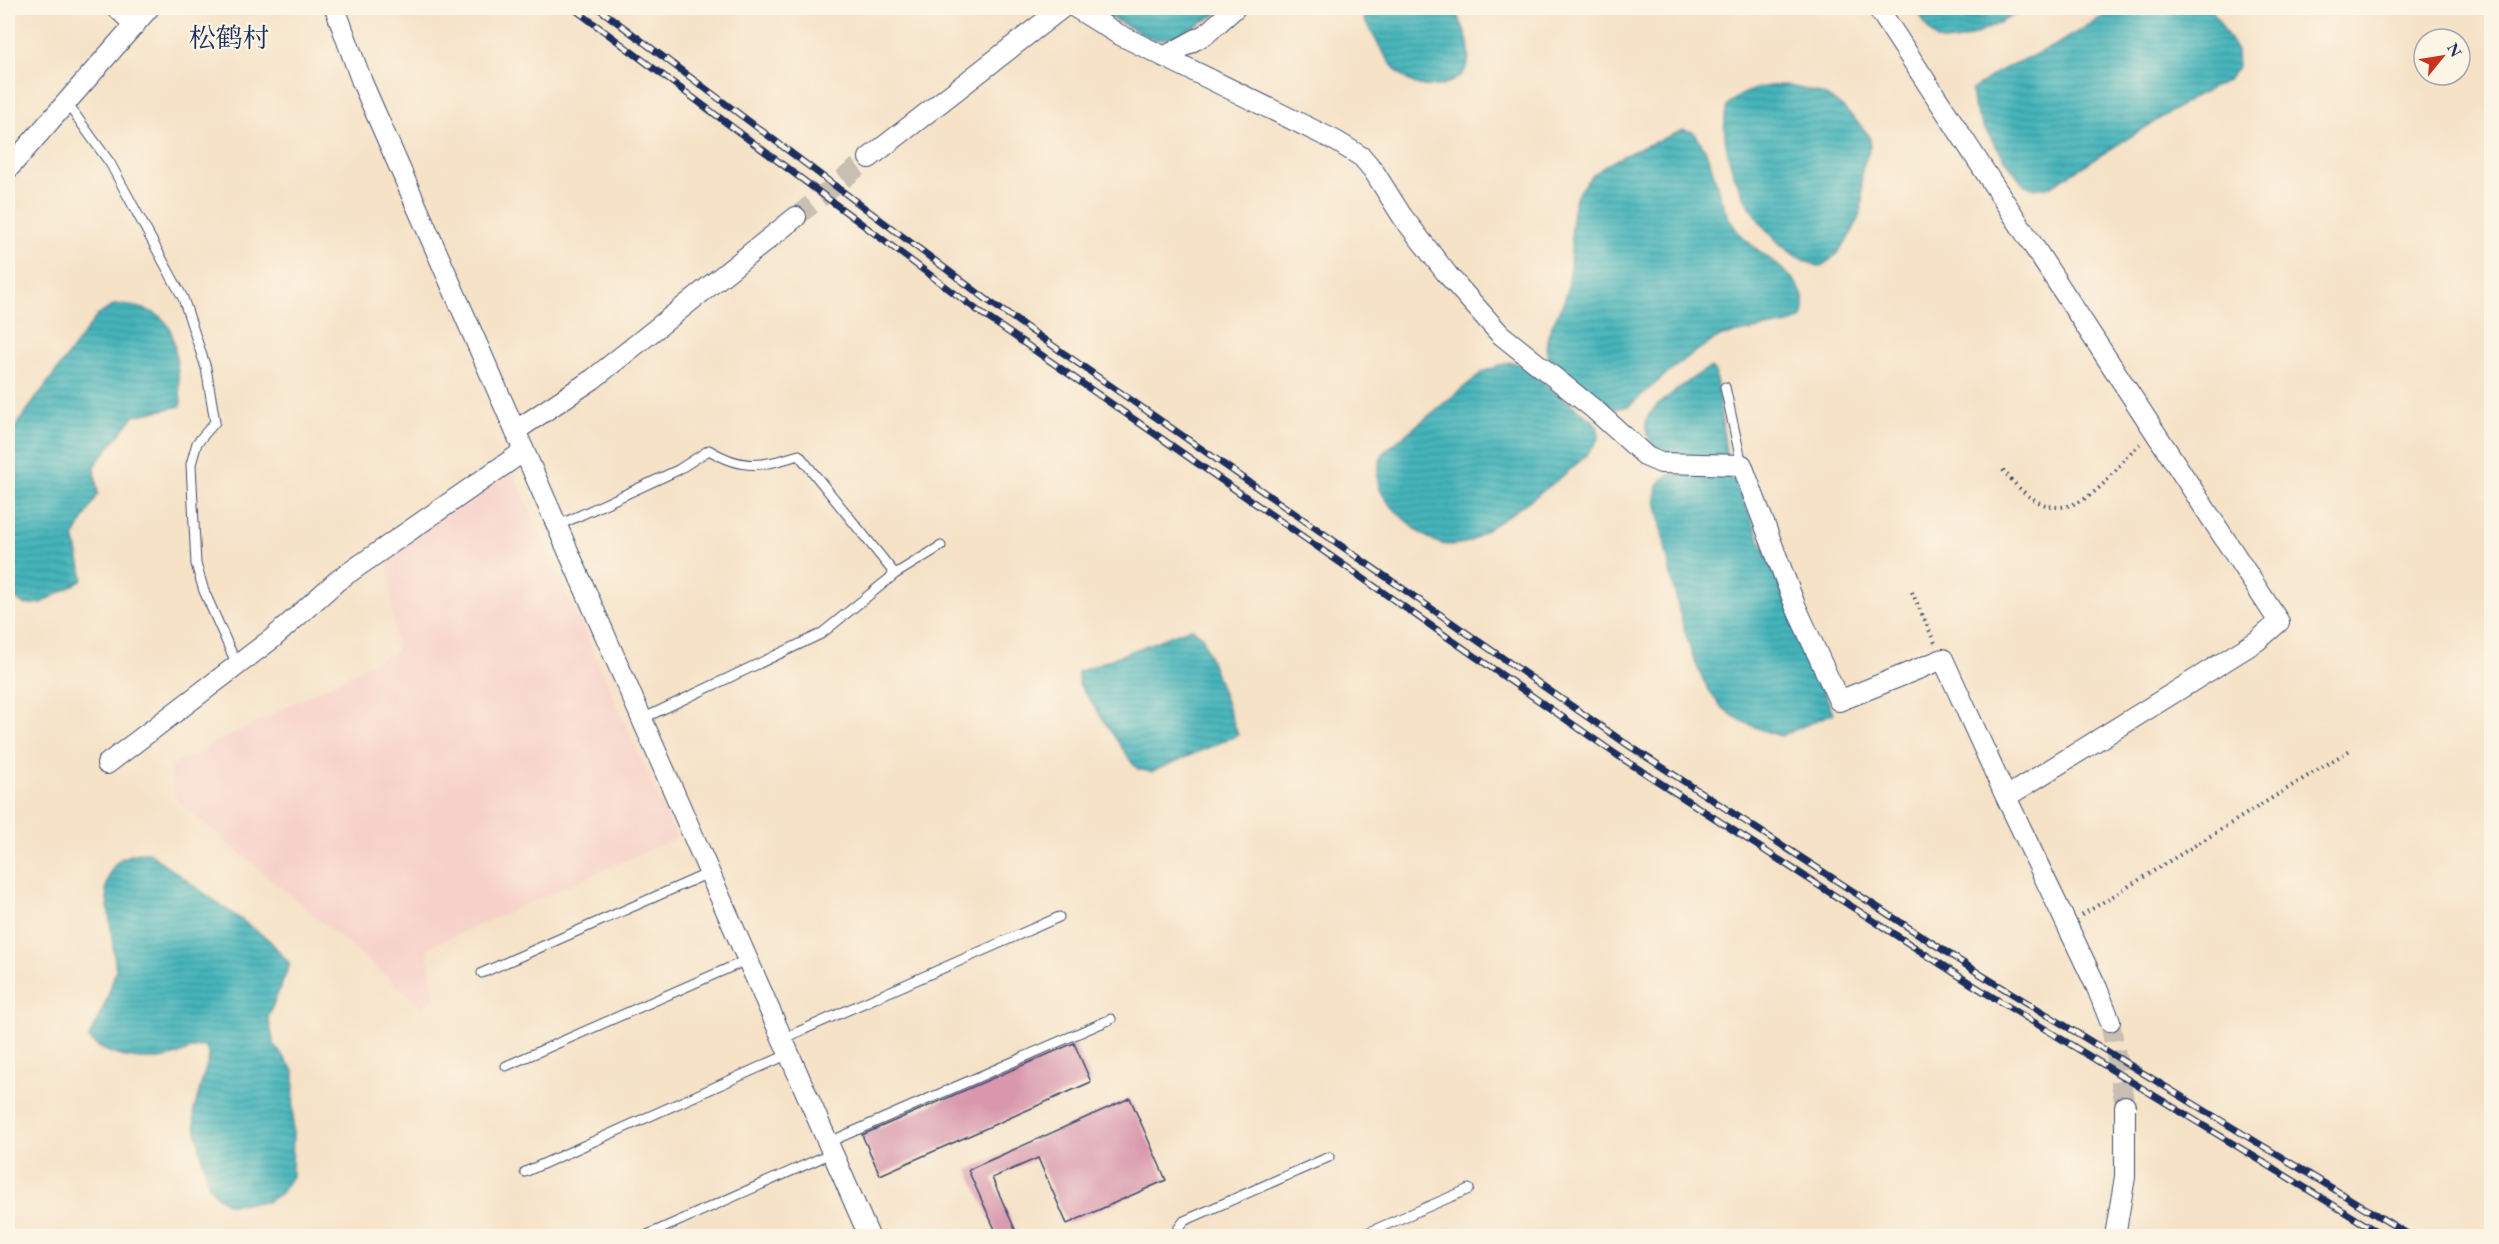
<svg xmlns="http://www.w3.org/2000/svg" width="2499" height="1244" viewBox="0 0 2499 1244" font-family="'EB Garamond','Noto Serif SC',serif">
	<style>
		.built { fill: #f7d1c9 }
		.water { fill: url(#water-rules); stroke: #30728c; stroke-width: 1.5 }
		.building { fill: #d897ad }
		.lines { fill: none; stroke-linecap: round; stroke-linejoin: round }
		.minor-tunnel { stroke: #c9beb2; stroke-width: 20; stroke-dasharray: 20 10; stroke-linecap: butt }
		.service-casing { stroke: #3c4a6e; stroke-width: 11 }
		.minor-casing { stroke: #3c4a6e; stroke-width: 22 }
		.path { stroke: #3c4a6e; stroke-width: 4; stroke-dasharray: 1.5 4.5; stroke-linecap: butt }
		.service { stroke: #fff; stroke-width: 9 }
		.minor { stroke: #fff; stroke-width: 20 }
		.rail-casing { stroke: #1b2f5e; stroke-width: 7 }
		.rail { stroke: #fcf5e5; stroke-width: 4.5; stroke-dasharray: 14; stroke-linecap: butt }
		.labels { text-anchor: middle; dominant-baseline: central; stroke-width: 4.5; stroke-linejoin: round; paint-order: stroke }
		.quarter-label { font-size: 27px; fill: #1b2f5e; stroke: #fcf5e5 }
	</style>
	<defs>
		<pattern id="water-rules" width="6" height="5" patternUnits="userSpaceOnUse" patternTransform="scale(1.5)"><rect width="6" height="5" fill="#45b5bb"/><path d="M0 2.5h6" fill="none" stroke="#39949b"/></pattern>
	</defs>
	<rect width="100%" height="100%" fill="#fcf5e5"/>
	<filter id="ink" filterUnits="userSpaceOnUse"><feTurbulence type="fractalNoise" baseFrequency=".0167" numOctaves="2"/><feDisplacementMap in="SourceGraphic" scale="12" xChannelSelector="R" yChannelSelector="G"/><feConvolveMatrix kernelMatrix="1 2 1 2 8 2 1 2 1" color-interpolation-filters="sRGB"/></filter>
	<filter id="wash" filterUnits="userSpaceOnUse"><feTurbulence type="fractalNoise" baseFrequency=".008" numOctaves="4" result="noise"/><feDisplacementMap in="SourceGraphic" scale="24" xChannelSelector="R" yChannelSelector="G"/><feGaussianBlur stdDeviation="1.35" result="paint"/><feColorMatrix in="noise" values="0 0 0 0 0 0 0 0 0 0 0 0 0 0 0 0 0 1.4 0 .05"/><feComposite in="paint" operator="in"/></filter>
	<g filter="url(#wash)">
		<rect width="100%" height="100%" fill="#f5e2c7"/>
		<path class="built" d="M511 468 677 838 427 948 435 998 422 1007 176 799 170 766 396 651 387 554Z"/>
		<path class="water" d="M1093 8H1219L1221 12 1173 37 1154 40Z
			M1368 8H1452C1469 32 1483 74 1444 84 1431 88 1420 87 1408 80 1389 69 1376 38 1364 20Z
			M1916 8H2027C2009 17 1955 51 1937 39 1928 33 1922 17 1916 8Z
			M2117 8H2211L2237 51 2238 67 2228 80 2196 96 2051 186C2039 189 2033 191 2022 183 2008 161 1968 115 1972 90L1997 72 2054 46Z
			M1785 85C1820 93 1832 93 1857 122 1861 126 1866 131 1869 136 1874 147 1863 160 1862 171 1860 183 1864 197 1861 209 1858 226 1836 262 1819 266 1763 252 1713 161 1727 106 1743 89 1763 86 1785 85Z
			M1684 130 1693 132C1719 160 1712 200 1738 232 1760 259 1816 278 1802 318L1793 323 1722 336C1687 353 1659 381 1629 406L1615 409 1548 357C1540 333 1564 312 1568 288 1572 263 1570 236 1573 210 1578 165 1648 146 1684 130Z
			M114 305C132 305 159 309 169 327 176 338 179 387 181 402L180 406 134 416 94 466 98 494 74 536 83 578 81 581 41 603 25 605 13 597 8 565V446L17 424 97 316Z
			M1510 362 1519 364 1593 421C1597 426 1600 430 1598 438 1590 464 1497 522 1471 541 1461 545 1446 547 1434 541 1418 533 1387 506 1380 489 1375 476 1378 464 1384 452L1483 372Z
			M1710 368 1715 371 1727 459 1662 455C1630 423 1650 410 1678 389 1688 382 1698 373 1710 368Z
			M1672 474H1728L1735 480 1833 713 1781 736C1763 731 1737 721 1723 708 1683 670 1668 555 1656 500 1657 486 1658 479 1672 474Z
			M1191 628 1202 636 1238 735 1151 772 1138 769 1133 764 1079 684 1078 672Z
			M149 853 269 940 290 964 268 1017 274 1045 294 1071 292 1176 281 1193 267 1202 228 1204 216 1195 209 1186 195 1126 194 1110 209 1057 206 1046C195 1045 185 1052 174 1056 149 1063 106 1059 89 1038L107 999 116 970 106 889C109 863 123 852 149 853Z"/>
		<g id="blocks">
			<path class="building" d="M1074 1043 1091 1082 880 1175 862 1135Z
				M1130 1098 1166 1180 1067 1224 1038 1158 992 1178 1018 1236H998L968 1170Z"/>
		</g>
	</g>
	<g filter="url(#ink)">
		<use href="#blocks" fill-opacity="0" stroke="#3c4a6e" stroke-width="1.5"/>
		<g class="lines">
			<path class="minor-tunnel" d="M796 217 869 158
				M2110 1021 2125 1106"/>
			<defs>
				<path id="service" d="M66 102 110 163 183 298 206 368 215 422 197 443 191 464 196 564 204 591 237 665
					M1725 387 1742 465
					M557 526 678 470 709 450C744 471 762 466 799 455L895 574
					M642 719 821 634 895 574 941 546
					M482 973 709 873
					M782 1039 1059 917
					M506 1066 747 960
					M827 1143 1111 1019
					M525 1172 789 1054
					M645 1236 832 1153
					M1178 1236V1229L1184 1221 1329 1157
					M1360 1236 1469 1189"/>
				<path id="minor" d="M117 8 135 25
					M335 8 362 82 869 1236
					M1076 8 1118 34 1336 141 1362 157 1373 170 1402 216 1447 274 1500 334 1595 410 1647 457 1661 463 1742 465 1795 605 1839 701 1943 659 2006 797
					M1878 8 2279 622 2257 641 2006 797 2097 988 2110 1021
					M1164 57 1206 34 1235 8
					M869 158 1062 8
					M8 169 149 8
					M515 431 593 379 796 217
					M107 764 273 638 337 581 524 451
					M2115 1236 2125 1177V1106"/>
			</defs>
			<use href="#service" class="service-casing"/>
			<use href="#minor" class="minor-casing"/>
			<path class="path" d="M2003 470C2037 513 2068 522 2109 478 2120 466 2127 454 2140 444
				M1912 592 1935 643
				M2082 915 2350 750"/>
			<use href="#service" class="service"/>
			<use href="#minor" class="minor"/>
			<defs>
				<path id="rail" d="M573 8 981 313 1617 755 1973 985 2384 1236
					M598 8 990 302 1625 743 1980 974 2411 1236"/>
			</defs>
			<use href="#rail" class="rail-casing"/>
			<use href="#rail" class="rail"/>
		</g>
	</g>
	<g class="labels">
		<g class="quarter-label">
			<text x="229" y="37">松鹤村</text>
		</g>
	</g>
	<rect width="2499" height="1244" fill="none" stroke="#fcf5e5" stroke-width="30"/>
	<g transform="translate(2442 57) rotate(60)"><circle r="28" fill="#fcf5e5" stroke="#a2a6af" stroke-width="1.5"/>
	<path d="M0-4.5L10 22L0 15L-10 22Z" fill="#c8321e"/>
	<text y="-9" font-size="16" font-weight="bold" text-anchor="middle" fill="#1b2f5e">N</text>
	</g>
</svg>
